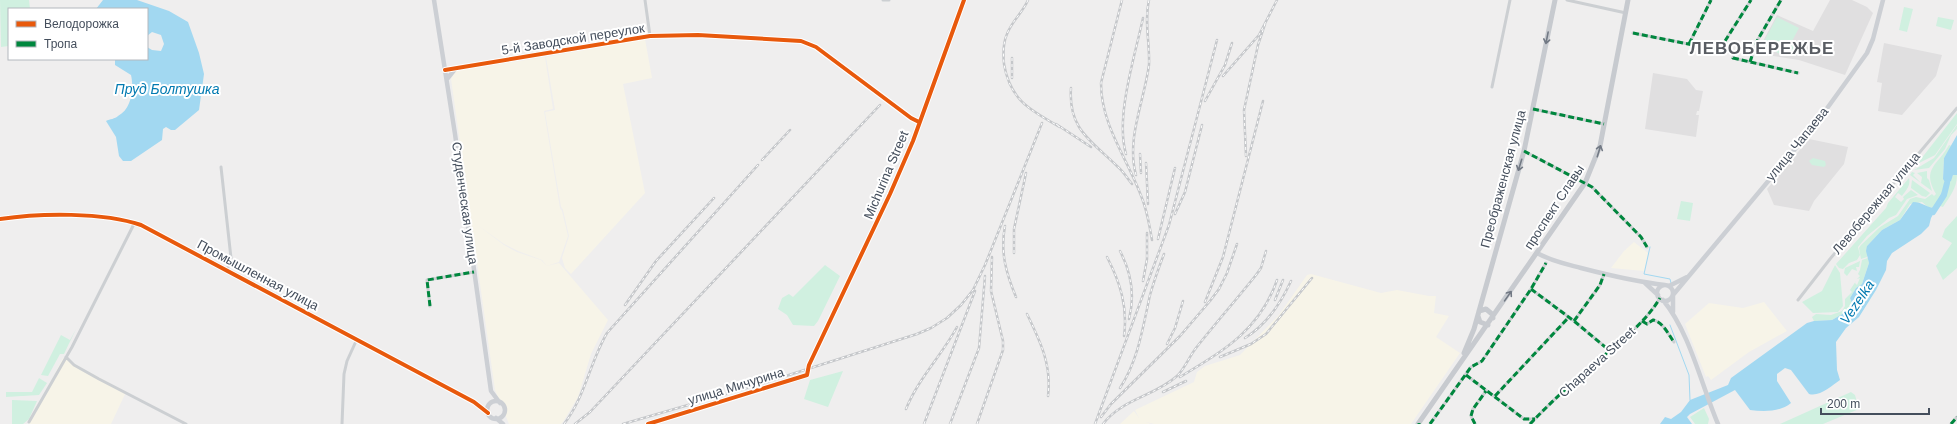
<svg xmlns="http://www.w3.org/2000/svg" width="1957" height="424" viewBox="0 0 1957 424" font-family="Arial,sans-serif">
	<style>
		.commercial { fill: #f7f4e8 }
		.education { fill: #e0dfe0 }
		.green { fill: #d0f0e0 }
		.water { fill: #a2d8f1 }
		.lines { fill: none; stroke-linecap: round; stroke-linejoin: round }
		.stream { stroke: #a2d8f1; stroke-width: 1 }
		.river { stroke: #a2d8f1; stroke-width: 6 }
		.street { stroke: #cccfd2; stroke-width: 3 }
		.secondary { stroke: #cccfd4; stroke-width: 4.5 }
		.primary { stroke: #c7cacf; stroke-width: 5 }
		.rail-casing { stroke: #c5c7ca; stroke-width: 2.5 }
		.rail { stroke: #fff; stroke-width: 1; stroke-dasharray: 3; stroke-linecap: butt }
		.quiet { stroke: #00873e; stroke-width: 3; stroke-dasharray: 6 3; stroke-linecap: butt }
		.cycleway-casing { stroke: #fff; stroke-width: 6 }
		.cycleway { stroke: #e8590c; stroke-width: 4 }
		.oneway { stroke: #727984 }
		.labels { text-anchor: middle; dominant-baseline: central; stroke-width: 4; stroke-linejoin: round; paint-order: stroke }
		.street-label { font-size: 13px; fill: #444e5c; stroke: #fff }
		.water-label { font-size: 14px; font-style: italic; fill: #027ab1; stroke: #fff }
		.district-label { font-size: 17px; font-weight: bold; letter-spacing: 1px; fill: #595d63; stroke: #fff }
	</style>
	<rect width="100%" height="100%" fill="#efeeee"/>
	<path class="commercial" d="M645 39 652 78 623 84 645 193 571 274 565 268 562 258 569 236 563 210 561 207 545 112 555 110 546 57Z
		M545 57 553 109 544 111 560 208 562 211 568 236 559 262 547 266 542 260 518 251 504 244 476 224 504 245 517 252 541 260 547 266 559 263 608 320 591 354 578 397 563 422 561 424H509L495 390 451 79 456 71Z
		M1634 242 1648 253 1644 271 1611 268 1624 251Z
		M1311 274 1381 293 1397 290 1429 296H1436L1434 313 1449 316 1436 337 1460 353 1411 424H1154L1146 422 1151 424H1120L1134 411 1139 418 1135 410 1194 382 1197 372 1205 366 1240 355 1279 315 1307 275Z
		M1764 302 1787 331 1749 352 1711 380 1708 376 1706 377 1685 324 1709 303 1743 308Z
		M63 358 126 392 111 424H29Z"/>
	<path class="education" d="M1830 0H1852L1867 7 1873 13 1845 75 1799 60 1760 54 1761 45 1777 15 1813 31Z
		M1884 43 1942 55 1936 76 1902 115 1878 111 1882 83 1877 82Z
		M1653 73 1687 79 1696 90 1703 91 1699 111H1697L1696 115H1699L1696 137 1645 129Z
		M1809 139 1848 147 1844 164 1814 201 1809 211 1774 205 1767 189Z"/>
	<path class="green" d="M0 0H29L30 9H9V46L1 47Z
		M1904 7 1913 9 1907 32 1899 30Z
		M1777 17 1799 28 1791 43 1794 46V52L1789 56 1782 55 1762 45Z
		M1938 17 1954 20 1951 30 1936 26Z
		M1957 113V124L1935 155 1917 164Z
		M1957 125V129L1951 135 1945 149 1929 168 1914 170 1934 158Z
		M1949 145 1952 146 1944 158 1943 179 1946 184 1934 208 1928 207 1922 202 1910 204 1900 220 1882 230 1867 246V257L1861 259 1859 248 1861 245 1880 227 1898 216 1910 199 1916 197 1925 199 1932 194 1934 196 1936 194C1921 169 1938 165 1949 145Z
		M1813 158 1825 161 1826 165 1824 167 1812 165 1809 161Z
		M1927 171V178L1929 180 1932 191 1910 175 1912 172 1915 173 1913 175 1921 183 1922 177 1917 173Z
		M1953 175H1957C1957 188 1950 196 1943 207L1937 205 1944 195Z
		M1909 178C1911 186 1906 190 1902 196L1898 193 1895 197 1901 202 1904 199 1903 197 1911 190 1918 195 1907 199 1896 215 1889 218 1867 236 1858 247 1860 255 1857 260 1849 263 1843 269 1839 268 1836 264 1886 208 1888 203Z
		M1912 180 1930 193 1926 197 1922 196 1911 188Z
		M1681 201 1693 203 1690 221 1677 219Z
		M1957 216V268L1943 280 1936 266 1952 243 1942 237 1945 229Z
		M1868 258 1869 263 1862 284 1856 288 1850 298 1852 303 1851 309 1832 320 1814 321 1812 317 1816 314 1831 315 1842 311 1845 306V299L1852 292 1850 290 1856 281 1855 283 1857 285 1860 278 1857 279 1860 276 1858 274 1860 270 1862 260Z
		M1860 261 1859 267H1856L1857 271 1852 269 1847 276 1844 273 1845 268Z
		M825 265 840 276 818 321 814 326 793 325 787 315 778 309 782 298 789 294 793 297Z
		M1835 265 1840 273 1843 306 1838 312 1813 313 1802 302 1822 291Z
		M76 329 64 354H60L48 376 41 375 61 335 70 340Z
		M843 371 828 407 804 399 810 380Z
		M39 378 47 383 39 395 6 397V392H32Z
		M1851 392 1855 395 1859 409 1823 424H1780Z
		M12 400 37 401 29 419 23 424H12Z
		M1704 408 1709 419 1708 424H1695L1690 417Z"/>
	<path class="water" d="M103 0H137L169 11 188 22 199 53 204 74 199 110 175 130H171L166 127 163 129 162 140 131 161H123L119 156 116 137 106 121C110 119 115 119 118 116 132 109 134 88 131 75L115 65V59H147V47L152 50 161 51 164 44 161 35 152 32 147 36V9H96Z
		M1957 135V175H1953L1951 181 1947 184 1944 195 1931 218 1929 226 1921 234 1892 253 1887 261 1886 270 1876 290 1859 317 1846 328 1836 342 1837 370 1840 380C1831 386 1820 397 1809 394L1791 370 1785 368 1777 374V381L1791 403C1780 412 1764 412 1750 410L1735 390 1690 414 1687 417 1692 424H1660L1665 417 1671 419 1681 412 1690 400 1728 385 1731 378 1807 323 1814 321 1832 320 1851 309 1852 303 1850 298 1856 288 1862 284 1869 263 1866 251 1867 246 1882 230 1900 220 1913 202C1922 202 1926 207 1934 208L1946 184 1943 179 1944 158Z"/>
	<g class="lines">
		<path class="stream" d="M1650 247 1644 274 1670 279 1671 283
			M1670 325 1689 375 1690 400"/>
		<path class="river" d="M1933 212 1944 195 1947 183"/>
		<path class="street" d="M645 0 650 36
			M883 0H889
			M1567 0 1626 13
			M1633 33 1734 53 1733 58 1798 73
			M1725 41 1751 0
			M1689 44 1711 0
			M1750 62 1757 41 1781 0
			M1492 87 1510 0
			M1533 109 1604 124
			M1524 151 1592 187 1641 237 1647 247
			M221 167 231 258 227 270
			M1531 289 1574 321 1610 351
			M1798 300 1830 259 1957 108
			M430 306 427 280 474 272
			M1574 321 1600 285 1604 274
			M1642 321 1647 324 1653 320C1663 322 1668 334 1674 342
			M66 357 74 365 99 379 186 424
			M1466 375 1524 419H1534
			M1495 396 1569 317
			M29 422 72 347 135 222
			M342 424 344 374 347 361 357 339
			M1430 424 1471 367 1482 361 1531 289 1546 263
			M1475 424 1471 416 1473 409 1486 391
			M1530 424C1552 401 1576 379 1600 359 1621 341 1645 323 1660 298
			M1951 424 1957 417"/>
		<path class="secondary" d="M434 0 455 134 491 391 500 403
			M445 70 650 36 698 35 801 41 816 47 911 118 919 122
			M447 79 455 69
			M0 219C40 213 103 212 141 225L474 402 488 413
			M1537 253C1551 261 1566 264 1581 268 1608 275 1637 282 1665 285
			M1645 283 1658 295
			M1657 293a8 8 0 1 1 16 0a8 8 0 1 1-16 0Z
			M1669 286 1687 277
			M1663 300C1690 333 1701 384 1718 424
			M1673 312V295L1815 125 1867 53 1873 39 1883 0
			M487 410a9 9 0 1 1 18 0a9 9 0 1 1-18 0Z
			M496 418 503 424
			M648 424 807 375 809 365 890 194 913 141 964 0"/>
		<path class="primary" d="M1479 311 1486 309 1492 314 1493 318
			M1478 316 1480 322 1488 325
			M1464 353 1474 329 1524 151 1555 0
			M1418 424 1585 183 1600 146 1628 0"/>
		<defs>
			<path id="rail" d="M1028 0C1023 12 1012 21 1007 34 1003 43 1003 54 1004 64 1010 100 1030 110 1060 127
				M1122 0 1101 83C1101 128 1131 163 1144 204 1148 216 1150 228 1152 240
				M1012 58V78
				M1223 76 1259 35 1277 0
				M1071 88C1068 130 1092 141 1118 167 1123 171 1127 178 1132 184
				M1205 101 1225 65 1232 43
				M1056 124 1091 147
				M1126 154C1115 117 1135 56 1143 18
				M1140 154 1141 173
				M1246 156 1244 110 1258 45 1265 24
				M762 160 790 130
				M1146 163 1148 204
				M1136 175C1126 139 1144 102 1149 65 1150 43 1144 22 1149 0
				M1175 214 1185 192 1202 125
				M1005 226C1000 252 1006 273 1016 297
				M1158 239 1175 168
				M1120 251C1131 272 1135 296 1129 319
				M1014 253V229L1026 173
				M1107 257C1120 282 1128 307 1124 336
				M1143 281 1147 259V233
				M1275 300 1283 280
				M1205 302 1223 257 1263 101
				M625 305 656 261 714 198
				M1027 314C1040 341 1052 365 1048 396
				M1245 338C1266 325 1281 303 1291 281
				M1167 344 1175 328 1183 301
				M1220 357 1251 344 1266 334 1312 278
				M1180 377C1223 351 1260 330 1277 280
				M1120 388C1138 361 1143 327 1150 295 1154 281 1159 267 1164 254
				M1163 392 1186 381
				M906 409C918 379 942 355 957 327
				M1101 417 1111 404 1180 336 1210 301 1219 289 1227 273 1237 244
				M564 424C585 397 590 362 607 333L758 165
				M575 424 590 412 880 105
				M623 424 767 382 917 334 931 328 947 318 961 305 973 290 985 265 1042 123
				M924 424 975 291
				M950 424 979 348 985 276
				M977 424 1003 350V341L991 291 992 257
				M1095 424 1169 225 1217 40
				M1103 424C1122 399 1155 396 1177 376 1185 368 1189 357 1196 348 1215 324 1236 300 1256 275L1261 268 1266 251"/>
		</defs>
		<use href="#rail" class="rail-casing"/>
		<use href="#rail" class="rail"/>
		<path class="quiet" d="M1633 33 1734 53 1733 58 1798 73
			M1725 41 1751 0
			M1689 44 1711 0
			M1750 62 1757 41 1781 0
			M1533 109 1604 124
			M1524 151 1592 187 1641 237 1647 247
			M1531 289 1574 321 1610 351
			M430 306 427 280 474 272
			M1574 321 1600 285 1604 274
			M1642 321 1647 324 1653 320C1663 322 1668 334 1674 342
			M1466 375 1524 419H1535
			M1495 396 1569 317
			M1419 423V424
			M1430 424 1471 367 1482 361 1531 289 1546 263
			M1475 424 1471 416 1473 409 1486 391
			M1530 424C1552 401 1576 379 1600 359 1621 341 1645 323 1660 298
			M1951 424 1957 417"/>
		<defs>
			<path id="cycleway" d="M445 70 650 36 698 35 801 41 816 47 911 118 919 122
				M0 219C40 213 103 212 141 225L474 402 488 413
				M648 424 807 375 809 365 890 194 913 141 964 0"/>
		</defs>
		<use href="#cycleway" class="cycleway-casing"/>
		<use href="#cycleway" class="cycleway"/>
	</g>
	<defs><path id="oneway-shaft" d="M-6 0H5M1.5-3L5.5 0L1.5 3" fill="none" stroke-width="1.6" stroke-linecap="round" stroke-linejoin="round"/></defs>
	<g class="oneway">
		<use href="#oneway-shaft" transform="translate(1547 38) rotate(101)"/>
		<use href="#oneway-shaft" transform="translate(1599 151) rotate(-73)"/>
		<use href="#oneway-shaft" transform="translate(1520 165) rotate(107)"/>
		<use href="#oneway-shaft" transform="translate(1508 296) rotate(-55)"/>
	</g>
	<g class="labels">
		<g class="street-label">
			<text transform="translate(573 39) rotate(-9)">5-й Заводской переулок</text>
			<text transform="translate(1797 144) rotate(-51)">улица Чапаева</text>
			<text transform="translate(886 175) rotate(-67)">Michurina Street</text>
			<text transform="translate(1503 179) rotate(-75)">Преображенская улица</text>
			<text transform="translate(465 203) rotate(82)">Студенческая улица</text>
			<text transform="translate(1876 203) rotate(-50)">Левобережная улица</text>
			<text transform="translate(1554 207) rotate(-57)">проспект Славы</text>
			<text transform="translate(258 275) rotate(28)">Промышленная улица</text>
			<text transform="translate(1597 362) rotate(-42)">Chapaeva Street</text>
			<text transform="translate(736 386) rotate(-17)">улица Мичурина</text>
		</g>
		<g class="water-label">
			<text x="167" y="89">Пруд Болтушка</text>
			<text transform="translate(1857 302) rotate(-56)">Vezelka</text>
		</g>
		<g class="district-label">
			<text x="1762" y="48">ЛЕВОБЕРЕЖЬЕ</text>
		</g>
	</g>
	<rect x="8" y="8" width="140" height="52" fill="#ffffff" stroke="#b4b8be"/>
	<rect x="16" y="21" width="20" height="6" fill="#e8590c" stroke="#b4b8be"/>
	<text x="44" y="28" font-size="12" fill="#444e5c">Велодорожка</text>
	<rect x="16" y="41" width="20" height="6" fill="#00873e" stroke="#b4b8be"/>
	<text x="44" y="48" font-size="12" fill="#444e5c">Тропа</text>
	<path d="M1821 408v6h108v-6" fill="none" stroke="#444e5c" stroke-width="2"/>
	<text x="1827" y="408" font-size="12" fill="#444e5c" stroke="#ffffff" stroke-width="3" paint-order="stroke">200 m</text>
</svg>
